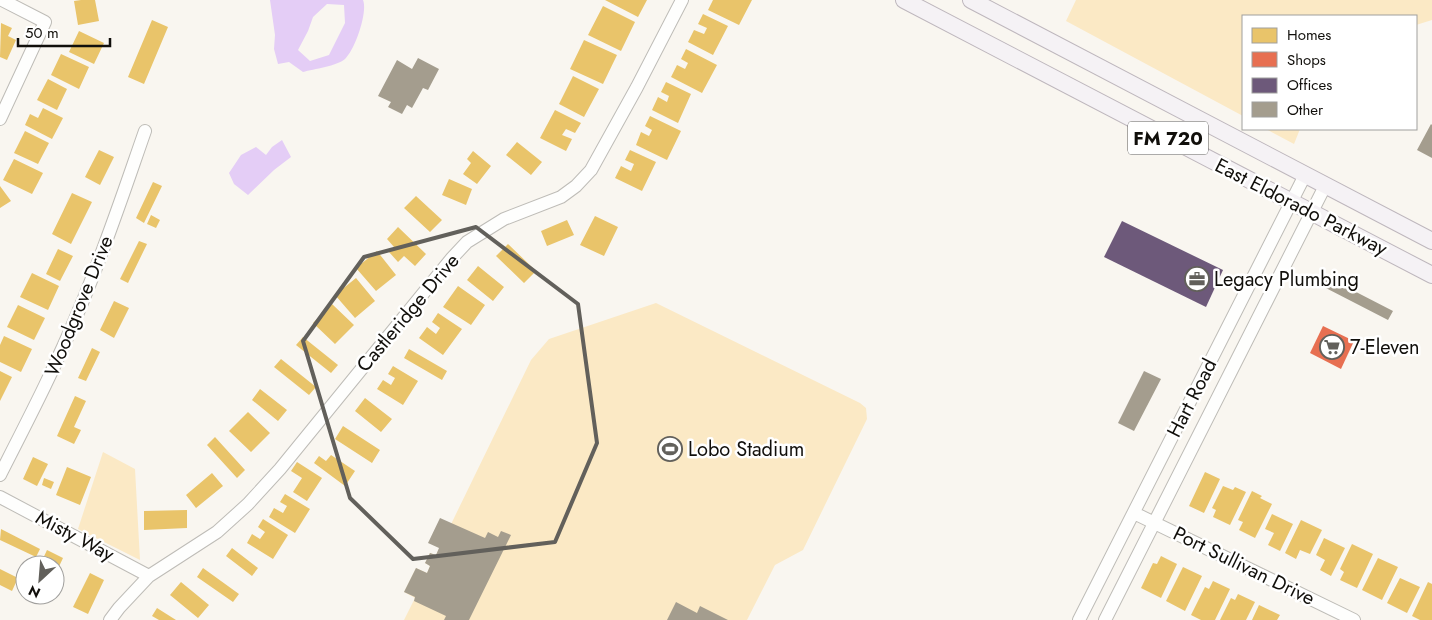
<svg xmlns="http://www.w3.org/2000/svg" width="1432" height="620" viewBox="0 0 1432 620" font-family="Jost,sans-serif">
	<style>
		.green { fill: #fbe9c5 }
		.water { fill: #e4cdf6; fill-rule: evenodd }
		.homes { fill: #e9c46a }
		.shops { fill: #e76f51 }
		.offices { fill: #6d597a }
		.building { fill: #a49d8e }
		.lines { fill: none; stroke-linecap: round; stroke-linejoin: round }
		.minor-casing { stroke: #bebcb7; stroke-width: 14 }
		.major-casing { stroke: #beb7bd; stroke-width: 18 }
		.minor { stroke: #fefefd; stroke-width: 12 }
		.major { stroke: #f5f2f5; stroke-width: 16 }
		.marked { fill: none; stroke: #62605b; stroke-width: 4; stroke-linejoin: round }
		.labels { text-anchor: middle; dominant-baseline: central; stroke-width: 5; stroke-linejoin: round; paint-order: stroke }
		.shield { fill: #fff; stroke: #585754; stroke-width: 1 }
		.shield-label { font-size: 19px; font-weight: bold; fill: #110f0b }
		.street-label { font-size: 20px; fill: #110f0b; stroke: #fff }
		.poi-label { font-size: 20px; fill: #110f0b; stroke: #fff; text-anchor: start }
	</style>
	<rect width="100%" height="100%" fill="#f9f6f0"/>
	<path class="green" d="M1076 0H1432V20L1416 25V16H1243V116L1066 21Z
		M1266 129H1300L1294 144Z
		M656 303 860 403 866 408 867 419 803 550 775 565 747 620H404L415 598 404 592 416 568 427 573 430 566 425 563 430 553 436 555 531 360 549 339Z
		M103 452 135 469 140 560 78 529Z"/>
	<path class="water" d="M270 0H363C368 12 355 50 345 59 337 66 314 69 303 72L289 62 278 64 274 49 275 35ZM327 4 344 5 345 23 329 55 310 61 298 50 308 31 313 17Z
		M282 140 291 157 274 170 248 195 234 184 229 173 241 155 256 147 266 155 272 147Z"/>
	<path class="homes" d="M81 0H95L99 21 78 25 74 1Z
		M605 0H647L638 17Z
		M713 0H752L739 25 708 10Z
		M603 6 635 22 621 51 588 35Z
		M703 14 728 26 713 55 688 42 694 30 704 34 707 28 698 24Z
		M152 20 168 27 144 84 128 77Z
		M1 23 12 28 8 36 16 40 7 60 0 57Z
		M79 31 104 43 94 64 69 52Z
		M584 40 617 55 603 84 570 69Z
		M686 49 717 65 702 93 671 77 677 65 685 69 688 63 681 59Z
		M61 54 89 67 79 89 51 75Z
		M573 76 599 89 584 117 559 104Z
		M48 79 67 89 57 110 37 100Z
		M666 82 691 94 678 123 652 110 658 97 667 102 669 96 661 92Z
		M43 108 63 118 52 139 25 125 30 114 38 118Z
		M555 110 581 123 575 133 566 129 562 135 572 139 566 151 540 138Z
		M650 116 681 131 667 160 636 145 641 132 649 136 652 130 645 126Z
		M25 131 49 143 38 164 14 153Z
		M517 142 542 162 531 175 506 155Z
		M99 150 114 157 100 185 85 177Z
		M630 150 656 162 642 191 615 178 621 166 631 171 634 164 625 160Z
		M473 151 491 166 477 184 463 174 471 163 467 159Z
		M14 159 43 173 32 194 3 180Z
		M449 179 472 189 466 205 442 195Z
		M153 182 162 186 144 223 136 218Z
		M0 186 11 201 0 208Z
		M72 193 92 202 71 244 52 234Z
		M416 196 442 220 430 232 404 208Z
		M151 215 160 220 156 228 147 224Z
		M595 216 618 227 604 256 580 245Z
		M567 220 574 235 547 246 541 231Z
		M398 227 426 254 415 266 404 256 398 262 389 252 394 247 387 239Z
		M139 241 147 244 128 283 120 279Z
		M508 244 536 271 524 283 496 256Z
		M58 249 73 256 60 281 46 274Z
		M377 251 396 275 376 291 356 268Z
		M478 266 504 287 493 301 467 280Z
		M32 273 59 286 48 310 20 297Z
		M356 278 375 301 355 318 335 295Z
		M458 286 485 305 471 325 443 307Z
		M114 301 129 308 114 338 100 330Z
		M332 304 354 325 335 344 313 323Z
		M18 305 45 318 34 340 7 327Z
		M438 313 462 329 443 355 419 338 427 327 436 334 440 328 432 322Z
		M4 336 32 349 21 372 0 362V345Z
		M303 337 338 365 331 373 296 345Z
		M92 348 100 352 86 381 78 378Z
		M409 349 447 371 442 380 404 358Z
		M281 359 316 387 309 395 274 367Z
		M393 366 418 381 403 405 377 389 383 380 391 385 395 378 388 374Z
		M0 371 12 377 0 401Z
		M260 389 287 410 278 421 252 400Z
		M75 396 86 401 74 427 81 430 74 444 57 436Z
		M365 398 392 419 381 432 355 411Z
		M248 412 270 433 251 452 229 431Z
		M343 426 380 450 372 463 335 439Z
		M215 437 245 470 237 478 207 445Z
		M331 455 355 471 345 486 314 463 319 456 326 461Z
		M33 457 48 464 37 486 23 479Z
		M297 462 322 478 307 501 293 492 302 478 291 471Z
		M67 467 91 477 80 505 56 495Z
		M1205 472 1220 479 1204 513 1189 506Z
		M212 473 223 486 196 508 186 495Z
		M44 478 54 482 51 489 42 485Z
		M1223 486 1233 490 1235 487 1246 492 1230 525 1213 517 1216 510 1212 508Z
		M1252 491 1262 496 1260 498 1272 504 1255 538 1239 530 1243 522 1238 520Z
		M285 494 310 509 295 533 269 517 274 508 283 513 287 506 280 502Z
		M187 510V528L144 530V511Z
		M1272 514 1293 524 1280 551 1268 545 1274 533 1265 529Z
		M263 519 288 535 273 559 247 543 252 534 260 539 265 532 258 527Z
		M1301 520 1322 530 1310 554 1300 550 1296 559 1285 553Z
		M1 529 40 549 36 557 0 540Z
		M1324 538 1345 548 1331 576 1320 570 1325 560 1316 555Z
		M1352 544 1373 554 1357 588 1340 580 1344 572 1340 569Z
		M232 548 258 568 252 576 226 556Z
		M47 550 63 558 55 575V565H40Z
		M1161 556 1177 564 1161 598 1141 588 1153 563 1157 564Z
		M1378 558 1398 567 1382 600 1362 590Z
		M1183 567 1202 576 1185 611 1166 601Z
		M203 568 239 594 233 602 197 577Z
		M0 569 18 578 12 591 0 585Z
		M90 573 104 580 88 614 73 607Z
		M1400 578 1420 587 1407 613 1387 603Z
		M1213 581 1230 589 1215 620H1201L1191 615 1205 587 1209 589Z
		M181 582 209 605 198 618 170 595Z
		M1428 582 1432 584V620H1420L1412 616Z
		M1238 594 1255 602 1246 620H1220L1231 598 1235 600Z
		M1259 605 1280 615 1277 620H1252Z
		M157 608 176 620H159L152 616Z"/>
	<path class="shops" d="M1323 326 1354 341 1341 369 1310 353Z"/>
	<path class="offices" d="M1122 221 1223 270 1206 307 1104 257Z"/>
	<path class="building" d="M418 58 439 69 428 90 423 88 412 108 407 105 402 114 388 107 391 102 378 96 397 60 412 69Z
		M1431 124 1432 125V158L1417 150Z
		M1325 276 1393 311 1388 320 1320 285Z
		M1144 371 1161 379 1134 431 1118 423Z
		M440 518 485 538 488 532 498 537 501 531 511 535 469 620H444L446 616 414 601 415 597 404 592 416 568 427 573 430 566 425 563 430 553 436 555 439 548 428 543Z
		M676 602 697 613 700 606 728 620H667Z"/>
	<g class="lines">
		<defs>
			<path id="minor" d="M0 119 45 22 2 0
				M0 475C28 420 56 366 79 310 104 252 124 191 145 131
				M0 497 149 576
				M1134 513 1354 620
				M110 620 119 608 149 576 217 532 248 504 280 469 452 258 467 242 504 219 561 197 576 186 591 170 637 87 682 0
				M1079 620 1305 175
				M1105 620 1325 186"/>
			<path id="major" d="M904 0 1432 275
				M971 0 1432 241"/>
		</defs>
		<use href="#minor" class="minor-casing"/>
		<use href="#major" class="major-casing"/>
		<use href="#minor" class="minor"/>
		<use href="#major" class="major"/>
	</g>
	<path class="marked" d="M476 227 578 304 597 443 555 542 413 559 350 498 303 341 364 257Z"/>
	<defs>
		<symbol id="office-ring" viewBox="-11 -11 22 22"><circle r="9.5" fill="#fff" stroke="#62605b" stroke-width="1.5"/><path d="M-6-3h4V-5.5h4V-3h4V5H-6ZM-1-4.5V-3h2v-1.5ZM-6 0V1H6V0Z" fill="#62605b"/></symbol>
		<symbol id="supermarket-ring" viewBox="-11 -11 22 22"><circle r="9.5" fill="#fff" stroke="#62605b" stroke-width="1.5"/><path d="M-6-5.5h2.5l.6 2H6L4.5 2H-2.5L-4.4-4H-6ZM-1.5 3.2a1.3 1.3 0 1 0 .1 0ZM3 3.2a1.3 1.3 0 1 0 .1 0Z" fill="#62605b"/></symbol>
		<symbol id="stadium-ring" viewBox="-11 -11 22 22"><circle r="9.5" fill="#fff" stroke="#62605b" stroke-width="1.5"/><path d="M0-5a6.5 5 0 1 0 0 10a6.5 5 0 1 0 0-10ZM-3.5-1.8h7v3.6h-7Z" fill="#62605b"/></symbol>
	</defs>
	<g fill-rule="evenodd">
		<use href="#office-ring" x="1183" y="265" width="28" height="28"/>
		<use href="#supermarket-ring" x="1318" y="333" width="28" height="28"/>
		<use href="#stadium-ring" x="656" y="435" width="28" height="28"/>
	</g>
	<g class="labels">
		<rect class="shield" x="1128" y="121.5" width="80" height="33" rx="4"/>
		<g class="shield-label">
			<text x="1168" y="138">FM 720</text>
		</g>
		<g class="street-label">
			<text transform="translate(1301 207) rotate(27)">East Eldorado Parkway</text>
			<text transform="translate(79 306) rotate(-68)">Woodgrove Drive</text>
			<text transform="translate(408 313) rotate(-50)">Castleridge Drive</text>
			<text transform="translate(1192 398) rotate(-63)">Hart Road</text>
			<text transform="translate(75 536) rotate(28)">Misty Way</text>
			<text transform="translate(1244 566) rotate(26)">Port Sullivan Drive</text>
		</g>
		<g class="poi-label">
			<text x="1214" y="279">Legacy Plumbing</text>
			<text x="1350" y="347">7-Eleven</text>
			<text x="688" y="449">Lobo Stadium</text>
		</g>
	</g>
	<rect x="1242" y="15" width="175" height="115" fill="#ffffff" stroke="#a09f9d"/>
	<rect x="1252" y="28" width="25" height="15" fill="#e9c46a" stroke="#a09f9d"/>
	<text x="1287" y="40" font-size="15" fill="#110f0b">Homes</text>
	<rect x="1252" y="52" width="25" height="15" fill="#e76f51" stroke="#a09f9d"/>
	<text x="1287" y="65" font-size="15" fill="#110f0b">Shops</text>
	<rect x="1252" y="78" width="25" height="15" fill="#6d597a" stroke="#a09f9d"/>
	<text x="1287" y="90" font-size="15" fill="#110f0b">Offices</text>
	<rect x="1252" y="102" width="25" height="15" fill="#a49d8e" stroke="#a09f9d"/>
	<text x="1287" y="115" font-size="15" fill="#110f0b">Other</text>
	<g transform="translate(40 580) rotate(206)"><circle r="24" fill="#ffffff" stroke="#a09f9d"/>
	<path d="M0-4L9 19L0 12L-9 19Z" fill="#62605b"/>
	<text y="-8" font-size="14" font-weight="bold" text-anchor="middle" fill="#110f0b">N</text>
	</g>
	<path d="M18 38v8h92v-8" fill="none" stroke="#110f0b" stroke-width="2.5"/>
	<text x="25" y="38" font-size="15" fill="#110f0b" stroke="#ffffff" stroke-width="4" paint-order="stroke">50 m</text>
</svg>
